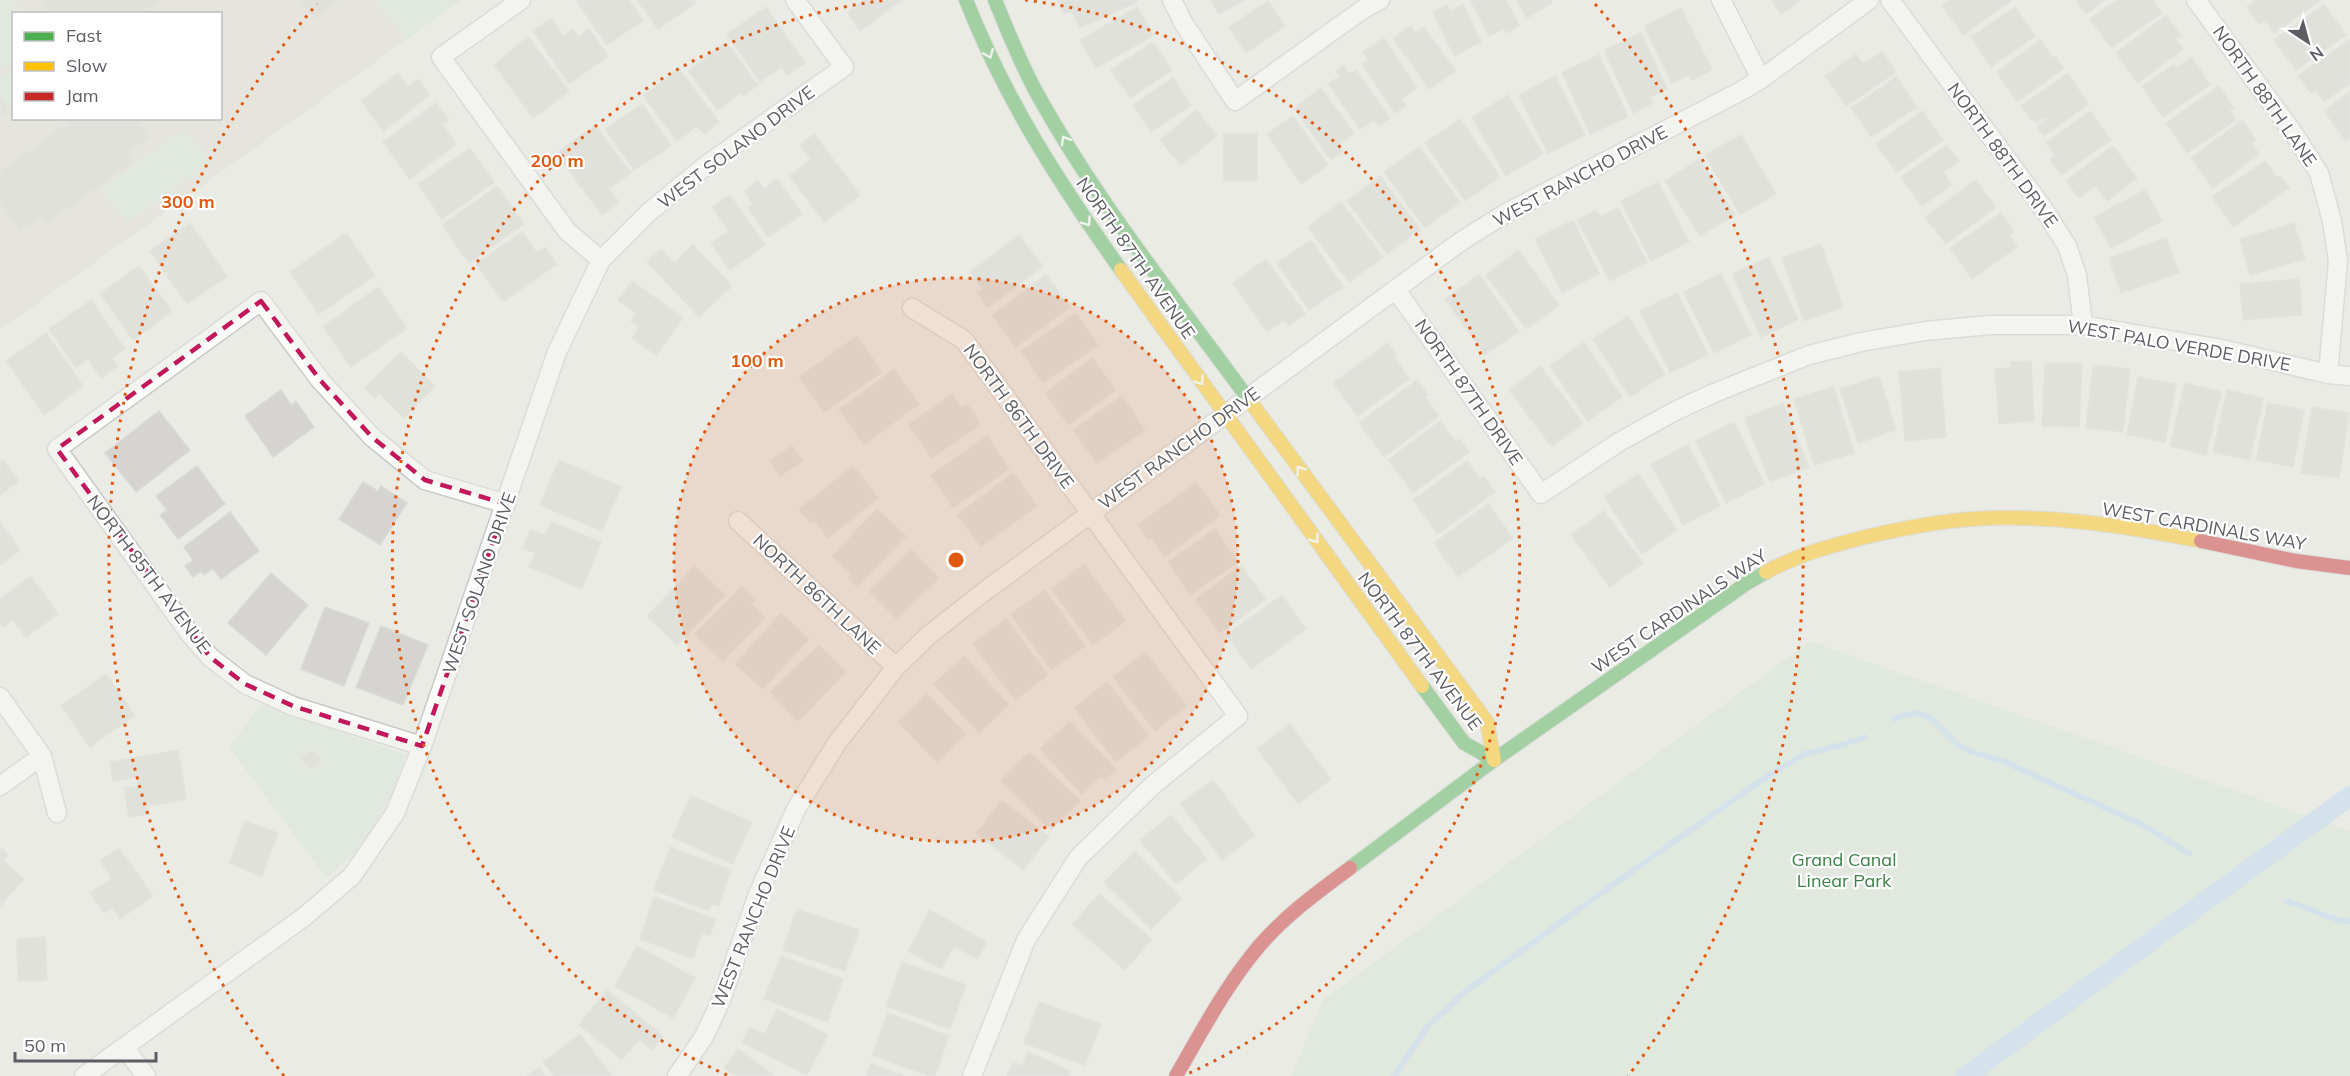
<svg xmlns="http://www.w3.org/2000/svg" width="2350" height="1076" viewBox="0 0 2350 1076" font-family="Mulish,sans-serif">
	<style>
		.education { fill: #deddd6; fill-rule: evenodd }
		.green { fill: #d4e7d4 }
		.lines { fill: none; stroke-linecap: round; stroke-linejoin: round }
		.stream { stroke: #bdd8f2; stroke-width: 6 }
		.canal { stroke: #bdd8f2; stroke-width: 20 }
		.building { fill: #d5d4d1; stroke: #dad9d6; stroke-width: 1.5 }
		.street-casing { stroke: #c8c9c8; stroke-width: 21 }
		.fast-casing { stroke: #c9c9c9; stroke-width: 16 }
		.slow-casing { stroke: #c9c9c9; stroke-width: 16 }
		.jam-casing { stroke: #c9c9c9; stroke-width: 16 }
		.street { stroke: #fcfcfb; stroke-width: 18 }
		.fast { stroke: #4caf50; stroke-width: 14 }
		.slow { stroke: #ffc107; stroke-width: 14 }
		.jam { stroke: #c62828; stroke-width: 14 }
		.oneway { stroke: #f6fbf6 }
		.marked { fill: none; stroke: #c2185b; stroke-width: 4.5; stroke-dasharray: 12 8; stroke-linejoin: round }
		.ring { fill: none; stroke: #e15910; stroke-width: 3; stroke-dasharray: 3 6 }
		.labels { text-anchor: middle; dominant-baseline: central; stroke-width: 4.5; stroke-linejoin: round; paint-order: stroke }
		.street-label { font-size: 18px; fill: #5c5e63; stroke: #fff }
		.park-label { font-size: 18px; fill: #3c8145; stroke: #fff }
		.centre { fill: #e15910; stroke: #fff; stroke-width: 3 }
		.ring-label { font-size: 18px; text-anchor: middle; font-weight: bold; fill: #e15910; stroke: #fff; stroke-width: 4.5; stroke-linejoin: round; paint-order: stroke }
	</style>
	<rect width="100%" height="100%" fill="#ebebe6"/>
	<path class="education" d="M0 0H377L406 40 0 330ZM14 14H220V118H14Z"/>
	<path class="green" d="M0 0H13L23 13 14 14 13 61 0 70Z
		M377 0H462L406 40Z
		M13 70V114L0 96V79Z
		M185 129 210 163 182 183 157 148Z
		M157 149 182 184 127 223 102 189Z
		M1810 641 2350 831V1076H1291L1323 1000Z
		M261 704 406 755C394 789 381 822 357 850 348 860 336 869 326 878L229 747Z"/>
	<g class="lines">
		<path class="stream" d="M1894 719 1913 713 1930 717 1958 745 1969 751 2005 762 2141 824 2190 854
			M2287 901 2341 921H2350
			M1394 1076 1427 1027 1466 991 1614 884 1759 782 1804 754 1842 745 1865 737"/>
		<path class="canal" d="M1966 1076 2350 796"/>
	</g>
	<path class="building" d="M40 0H161L150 8 154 14H50Z
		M300 0H340L314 19Z
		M580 0H629L643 20 607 45 577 2Z
		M637 0H694L696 3 658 29Z
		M864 0H902L860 31 847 13Z
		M1060 0H1136L1137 2 1080 28 1071 10 1064 14 1058 1Z
		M1211 0H1244L1219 14Z
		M1470 0H1506L1519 26 1506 33 1503 29 1489 36Z
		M1516 0H1551L1552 3 1527 18Z
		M1771 0H1801L1781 14Z
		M1949 0H2012L1963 35 1942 5Z
		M2076 0H2105L2086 14Z
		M2117 0H2153L2162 13 2111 48 2090 19Z
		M2256 0H2319L2320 1 2274 33 2265 21 2259 24 2247 7Z
		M1268 1 1285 26 1246 53 1229 27Z
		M1463 4 1481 42 1454 56 1433 12 1447 5 1450 11Z
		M2324 4 2346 35 2296 70 2274 40Z
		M766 7 805 63 787 75 782 67 760 82 727 34Z
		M1137 7 1154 35 1096 68 1080 40Z
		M2015 7 2035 36 1991 67 1971 37Z
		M1681 8 1712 70 1692 80 1689 74 1672 83 1644 26Z
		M2166 15 2181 35 2175 39 2183 49 2138 83 2116 53Z
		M551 18 564 36 573 29 578 37 589 29 608 56 569 84 533 31Z
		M1410 26 1415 33 1424 27 1456 71 1429 89 1393 38Z
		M1641 33 1667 89 1650 97 1653 103 1633 113 1604 50Z
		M528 37 569 91 533 118 494 65Z
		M1384 38 1417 88 1401 99 1406 106 1395 113 1362 64 1368 60 1363 52Z
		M2040 40 2053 58 2056 57 2064 68 2018 101 2008 89 2011 87 2007 88 1997 72Z
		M2349 40 2350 83 2324 102 2316 90 2311 93 2298 76Z
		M726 42 758 85 743 96 740 93 718 110 688 71Z
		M1153 42 1172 70 1130 98 1111 70Z
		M1882 52 1896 72 1846 106 1825 76 1856 54 1863 64Z
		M1599 55 1628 117 1590 134 1562 72Z
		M2192 57 2210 85 2163 117 2142 86 2174 64 2176 68Z
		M1344 65 1350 74 1356 70 1390 118 1379 126 1374 120 1360 129 1328 84 1340 76 1336 71Z
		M679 69 719 122 704 134 697 126 677 141 643 96Z
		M398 73 408 86 418 79 430 95 383 131 361 101Z
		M2068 73 2088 104 2044 136 2037 127 2048 119 2046 117 2036 123 2033 119 2031 120 2021 106Z
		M1555 76 1585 135 1548 154 1519 95Z
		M1896 77 1917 107 1871 137 1851 108Z
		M1173 78 1191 105 1151 132 1133 105Z
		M2219 86 2234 108 2229 111 2236 120 2187 153 2166 123Z
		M1321 88 1354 133 1338 145 1343 151 1331 160 1294 108Z
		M2350 92V139L2346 141 2324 111Z
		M1508 95 1543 154 1506 176 1472 117Z
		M0 98 9 110 0 116Z
		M436 103 449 120 442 124 456 144 410 179 383 142Z
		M642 104 671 146 634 170 605 129Z
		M1196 110 1217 136 1181 165 1160 140Z
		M1922 111 1943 140 1897 172 1876 144Z
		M2090 111 2111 140 2061 175 2050 159 2055 155 2046 143Z
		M1293 116 1328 165 1301 184 1267 134Z
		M74 118H135L149 138 127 154 133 162 46 224 40 216 20 231 0 203V172Z
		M1460 119 1500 177 1465 201 1425 143Z
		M2242 120 2256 140 2251 143 2259 154 2213 188 2191 158Z
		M595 125 631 173 609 189 619 202 602 215 556 154Z
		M814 134 860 195 824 222 789 176 811 160 800 145Z
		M1224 134H1257V180L1224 181Z
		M1741 135 1776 194 1740 215 1705 155Z
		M1947 145 1959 161 1943 172 1952 185 1922 206 1901 177Z
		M2113 146 2137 178 2107 201 2095 186 2079 198 2066 181Z
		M1419 147 1460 202 1425 228 1384 172Z
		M470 148 494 182 442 219 418 184Z
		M1699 159 1735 215 1700 236 1665 181Z
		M2265 161 2277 178 2280 176 2289 188 2233 227 2212 197Z
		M1380 176 1420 229 1387 254 1347 201Z
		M777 179 802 214 768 237 748 208 753 204 744 191 758 181 764 189Z
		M1976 180 1996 207 1946 244 1925 217Z
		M1658 182 1689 242 1651 261 1621 201Z
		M497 186 524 224 469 263 442 225Z
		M2145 190 2162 221 2111 248 2094 217Z
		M730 195 765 245 730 270 711 243 729 231 712 207Z
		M1341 202 1383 257 1349 282 1308 227Z
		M1618 208 1647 262 1610 281 1577 220 1596 210 1601 217Z
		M2001 213 2014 231 2009 235 2017 247 1972 279 1950 248Z
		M1573 220 1599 274 1562 293 1535 239Z
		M190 223 227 276 187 304 150 251Z
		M2294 223 2305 259 2250 275 2240 239Z
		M522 232 537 253 545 247 557 264 503 302 476 264Z
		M346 233 375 275 319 314 290 272Z
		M1019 235 1043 266 988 308 977 293 983 289 970 272Z
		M2166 238 2179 273 2121 293 2109 258Z
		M1311 240 1343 287 1309 310 1277 263Z
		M1821 244 1843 307 1804 321 1782 258Z
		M693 245 732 286 699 317 647 262 661 249 674 263Z
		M1518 250 1559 305 1527 329 1486 275Z
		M1769 257 1798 320 1761 337 1732 274Z
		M1266 259 1305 314 1289 326 1284 320 1267 332 1233 283Z
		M139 266 172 311 133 340 100 294Z
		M1721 273 1751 335 1714 353 1684 292Z
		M1046 275 1070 307 1016 347 992 315Z
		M1479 275 1519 331 1485 355 1445 299Z
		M2299 279 2302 315 2243 320 2240 284Z
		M632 281 683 318 656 355 632 338 639 327 631 321 636 313 618 300Z
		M378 287 407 328 351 367 323 327Z
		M1677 293 1708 355 1670 373 1640 311Z
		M91 300 125 349 112 358 118 366 101 378 88 359 76 368 49 329Z
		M1076 313 1098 345 1043 383 1021 351Z
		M1628 316 1665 374 1630 397 1593 339Z
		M46 333 83 386 44 415 6 361Z
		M857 336 882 372 824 412 799 377Z
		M1584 342 1622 397 1588 421 1550 366Z
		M1388 343 1397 357 1395 358 1409 379 1357 416 1333 383Z
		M401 352 435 386 404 418 379 393 375 398 365 388Z
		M1092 358 1116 390 1069 425 1045 393Z
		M2031 361 2034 421 1999 424 1995 369 2011 368V362Z
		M2045 363 2082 364 2079 427 2042 426Z
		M2093 365 2130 369 2123 432 2086 428Z
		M1540 366 1583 423 1552 447 1509 390Z
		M1940 368 1946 437 1905 441 1899 372Z
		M894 369 919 404 864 445 839 410Z
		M1879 376 1896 430 1858 443 1840 389Z
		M2138 377 2176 384 2165 442 2127 435Z
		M1417 380 1428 395 1425 397 1439 416 1384 457 1359 423Z
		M2185 383 2221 392 2206 455 2170 446Z
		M1834 387 1854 453 1814 465 1794 399Z
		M281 390 291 405 296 401 314 427 273 457 245 416Z
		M2227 390 2263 398 2250 460 2213 452Z
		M952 394 961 407 967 404 981 424 932 458 908 425Z
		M1122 396 1145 430 1097 463 1073 430Z
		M1783 403 1809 467 1770 482 1745 418Z
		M2268 403 2304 410 2293 467 2256 460Z
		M2312 407 2349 413 2339 478 2301 473Z
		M159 411 190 450 136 492 105 453Z
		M1440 421 1456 442 1460 439 1469 452 1413 493 1388 460Z
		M1734 422 1764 484 1726 503 1696 441Z
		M987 436 1009 469 953 508 931 475Z
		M1688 445 1720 506 1683 525 1651 464Z
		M792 446 803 461 780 476 770 461Z
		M3 460 19 481 0 495V463Z
		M559 460 621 487 602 531 540 505Z
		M1467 461 1480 479 1484 476 1495 492 1438 534 1413 500Z
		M197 466 225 504 178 539 160 515 167 510 156 496Z
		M853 466 878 498 828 538 814 520 811 523 799 509Z
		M1013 473 1037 506 981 547 957 515Z
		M1638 474 1677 530 1642 554 1604 497Z
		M363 482 378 491 381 486 407 503 380 545 339 519Z
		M1196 482 1220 515 1165 557 1151 537 1148 539 1138 525Z
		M1488 504 1513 538 1458 577 1434 543Z
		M877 509 906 536 857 587 848 578 851 574 832 556Z
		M1604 511 1643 563 1610 587 1571 535Z
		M230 512 259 551 221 579 213 569 204 575 201 571 193 577 185 566 193 560 184 547Z
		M0 522 20 550 0 565Z
		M551 522 601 542 582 589 529 567 535 553 523 548 530 530 545 535Z
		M1215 529 1238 562 1190 595 1168 562Z
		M911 549 939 578 897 619 869 591Z
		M1084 564 1126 621 1093 645 1051 589Z
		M695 566 725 595 677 645 647 616Z
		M1241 566 1266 599 1220 633 1195 600Z
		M271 573 308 605 266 655 228 623Z
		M31 576 58 614 26 637 13 620 3 627 0 623V599Z
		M742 586 756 600 751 604 765 618 723 661 695 634Z
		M1045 590 1085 646 1051 670 1011 614Z
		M1282 595 1306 629 1251 669 1226 635Z
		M325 607 369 623 344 686 301 669Z
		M781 613 809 639 763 689 735 664Z
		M1006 619 1048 675 1015 700 973 644Z
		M381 626 428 645 403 705 356 687Z
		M819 645 846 672 798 721 770 692Z
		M1145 652 1187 706 1155 731 1113 677Z
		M964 656 1009 705 979 733 934 684Z
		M106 674 135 715 90 747 61 706Z
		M1107 682 1149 736 1116 762 1074 708Z
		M927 694 966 734 937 762 898 722Z
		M1070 721 1116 769 1105 780 1101 776 1082 794 1040 749Z
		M1290 724 1331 779 1298 804 1257 749Z
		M313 749 322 761 310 770 301 758Z
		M178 750 186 799 148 806 150 814 129 817 124 788 138 786 137 777 113 781 110 762Z
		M1029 752 1080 801 1051 830 1001 781Z
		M1213 780 1255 835 1222 860 1180 804Z
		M691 796 752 822 733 864 672 837Z
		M1002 800 1049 837 1023 870 976 833Z
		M1171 815 1207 859 1176 884 1140 840Z
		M245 821 278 833 262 876 229 863Z
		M0 847 8 854 3 860 24 879 0 906Z
		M670 847 731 870 719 906 712 903 709 911 654 890Z
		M119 848 153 896 120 919 112 908 104 913 90 893 112 878 100 861Z
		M1135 852 1182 899 1151 929 1104 882Z
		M1099 894 1152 939 1125 970 1072 925Z
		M654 897 716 919 710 936 702 933 693 958 640 939Z
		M797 909 859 930 845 971 783 950Z
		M930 910 987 942 977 959 954 946 941 969 908 951Z
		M45 937 47 980 18 981 17 939Z
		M637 946 695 978 673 1018 615 986Z
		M781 956 843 979 827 1022 764 999Z
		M902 962 966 985 950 1029 886 1006Z
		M607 990 663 1036 652 1050 639 1039 622 1060 579 1025Z
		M1039 1002 1101 1024 1085 1065 1024 1043Z
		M777 1009 828 1035 807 1075 742 1042 750 1027 765 1034Z
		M888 1013 949 1036 935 1076H929L872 1055Z
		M580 1034 612 1076H554L543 1062Z
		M738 1049 775 1076H736L724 1068Z
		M1028 1052 1070 1071 1068 1076H1007L1013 1063 1022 1066Z
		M871 1063 903 1076H866Z
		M539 1068 545 1076H527Z"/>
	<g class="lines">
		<defs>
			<path id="street" d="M521 0 441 57 567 231 601 260
				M1172 0 1184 24 1235 101 1362 10 1380 0
				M1721 0 1761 79
				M1890 0 2043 208 2067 246 2077 275 2083 325
				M2196 0 2294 134 2319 173 2332 221 2338 261 2328 374
				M1396 290 1541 494 1619 442 1675 411 1714 393 1809 355 1861 342 1925 331 1990 325H2083L2222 349 2328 374 2350 376
				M912 308 964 340 1238 716 1153 785 1078 858 1026 940 972 1076
				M738 521 896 667
				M0 697 42 756 57 813
				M422 746 293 706 245 684 210 657 190 634 57 449 261 301 320 380 372 437 425 480 506 504
				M0 786 42 756
				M124 1047 146 1076
				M84 1076 304 917 352 876 395 813 422 746 557 352 601 260 648 213 705 166 844 67 795 0
				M677 1076 705 1035 721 1000 758 894 796 809 837 743 896 667 929 635 985 591 1460 242 1506 213 1741 91 1761 79 1869 0"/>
			<path id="fast" d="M966 0C1005 99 1059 183 1121 270
				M995 0C1007 30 1019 59 1034 88 1095 200 1177 301 1252 404
				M1422 686 1464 743 1494 760
				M1350 868 1494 760 1747 583 1766 572"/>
			<path id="slow" d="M1121 270 1422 686
				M1252 404 1487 722 1494 760
				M1766 572C1797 555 1830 546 1865 537 1900 529 1937 521 1973 519 2049 514 2127 526 2201 541"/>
			<path id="jam" d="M2201 541 2296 561 2350 568
				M1176 1076C1202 1031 1226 985 1260 945 1286 915 1319 891 1350 868"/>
		</defs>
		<use href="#street" class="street-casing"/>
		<use href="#fast" class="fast-casing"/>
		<use href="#slow" class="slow-casing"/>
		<use href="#jam" class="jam-casing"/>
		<use href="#street" class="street"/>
		<use href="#fast" class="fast"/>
		<use href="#slow" class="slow"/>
		<use href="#jam" class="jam"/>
	</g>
	<defs><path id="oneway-chevron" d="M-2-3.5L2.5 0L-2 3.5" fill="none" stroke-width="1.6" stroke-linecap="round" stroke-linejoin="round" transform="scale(1.5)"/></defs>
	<g class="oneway">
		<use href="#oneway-chevron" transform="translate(989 54) rotate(67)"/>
		<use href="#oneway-chevron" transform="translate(1065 140) rotate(-121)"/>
		<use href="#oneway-chevron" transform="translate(1087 222) rotate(55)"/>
		<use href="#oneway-chevron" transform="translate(1200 381) rotate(55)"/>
		<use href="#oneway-chevron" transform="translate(1300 470) rotate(-126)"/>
		<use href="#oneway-chevron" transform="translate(1315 539) rotate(54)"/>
	</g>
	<path d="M0 0H2350V1076H0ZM261 301 320 380 372 437 425 480 506 504 422 746 293 706 245 684 210 657 57 449Z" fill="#ebebe6" fill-opacity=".55" fill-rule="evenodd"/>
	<path class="marked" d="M261 301 320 380 372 437 425 480 506 504 422 746 293 706 245 684 210 657 57 449Z"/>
	<circle cx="956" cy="560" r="282" fill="#e15910" fill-opacity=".12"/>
	<g class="ring">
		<circle cx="956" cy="560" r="282"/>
		<path d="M727 1075A564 564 0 0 1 887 0M1025 0A564 564 0 0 1 1185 1075"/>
		<path d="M284 1076A847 847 0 0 1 317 4M1595 4A847 847 0 0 1 1628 1076"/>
	</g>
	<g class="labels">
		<g class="street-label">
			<text transform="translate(2265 96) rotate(55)">NORTH 88TH LANE</text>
			<text transform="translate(736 147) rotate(-37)">WEST SOLANO DRIVE</text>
			<text transform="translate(2003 155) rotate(54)">NORTH 88TH DRIVE</text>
			<text transform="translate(1580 176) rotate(-28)">WEST RANCHO DRIVE</text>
			<text transform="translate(1136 258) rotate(55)">NORTH 87TH AVENUE</text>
			<text transform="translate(2179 345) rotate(10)">WEST PALO VERDE DRIVE</text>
			<text transform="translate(1469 392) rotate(55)">NORTH 87TH DRIVE</text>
			<text transform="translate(1019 416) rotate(54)">NORTH 86TH DRIVE</text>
			<text transform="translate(1179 448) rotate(-36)">WEST RANCHO DRIVE</text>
			<text transform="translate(2204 526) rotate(10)">WEST CARDINALS WAY</text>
			<text transform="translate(149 574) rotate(53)">NORTH 85TH AVENUE</text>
			<text transform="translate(479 583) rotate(-71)">WEST SOLANO DRIVE</text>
			<text transform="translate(817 594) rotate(43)">NORTH 86TH LANE</text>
			<text transform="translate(1679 611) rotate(-34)">WEST CARDINALS WAY</text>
			<text transform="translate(1420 651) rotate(53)">NORTH 87TH AVENUE</text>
			<text transform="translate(753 917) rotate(-68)">WEST RANCHO DRIVE</text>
		</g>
		<g class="park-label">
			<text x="1844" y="859">Grand Canal<tspan x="1844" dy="21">Linear Park</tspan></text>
		</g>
	</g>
	<circle cx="956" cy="560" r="9" class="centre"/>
	<g class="ring-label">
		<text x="557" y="167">200 m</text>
		<text x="188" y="208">300 m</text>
		<text x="757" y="367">100 m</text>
	</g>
	<rect x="12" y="12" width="210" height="108" fill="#ffffff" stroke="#bebfc1" stroke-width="1.5"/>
	<rect x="24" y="32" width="30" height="9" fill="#4caf50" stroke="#bebfc1" stroke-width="1.5"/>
	<text x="66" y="42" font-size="18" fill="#5c5e63">Fast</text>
	<rect x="24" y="62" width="30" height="9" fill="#ffc107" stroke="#bebfc1" stroke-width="1.5"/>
	<text x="66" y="72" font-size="18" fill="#5c5e63">Slow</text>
	<rect x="24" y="92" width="30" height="9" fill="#c62828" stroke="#bebfc1" stroke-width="1.5"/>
	<text x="66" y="102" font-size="18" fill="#5c5e63">Jam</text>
	<g transform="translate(2308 42) rotate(144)" stroke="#ffffff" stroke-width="4.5" paint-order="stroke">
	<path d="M0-4.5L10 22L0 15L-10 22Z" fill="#5c5e63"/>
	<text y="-9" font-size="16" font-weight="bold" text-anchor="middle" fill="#5c5e63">N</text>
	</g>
	<path d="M15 1052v9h141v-9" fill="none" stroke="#5c5e63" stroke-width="3"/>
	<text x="24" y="1052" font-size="18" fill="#5c5e63" stroke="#ffffff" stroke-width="4.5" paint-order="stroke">50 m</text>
</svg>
